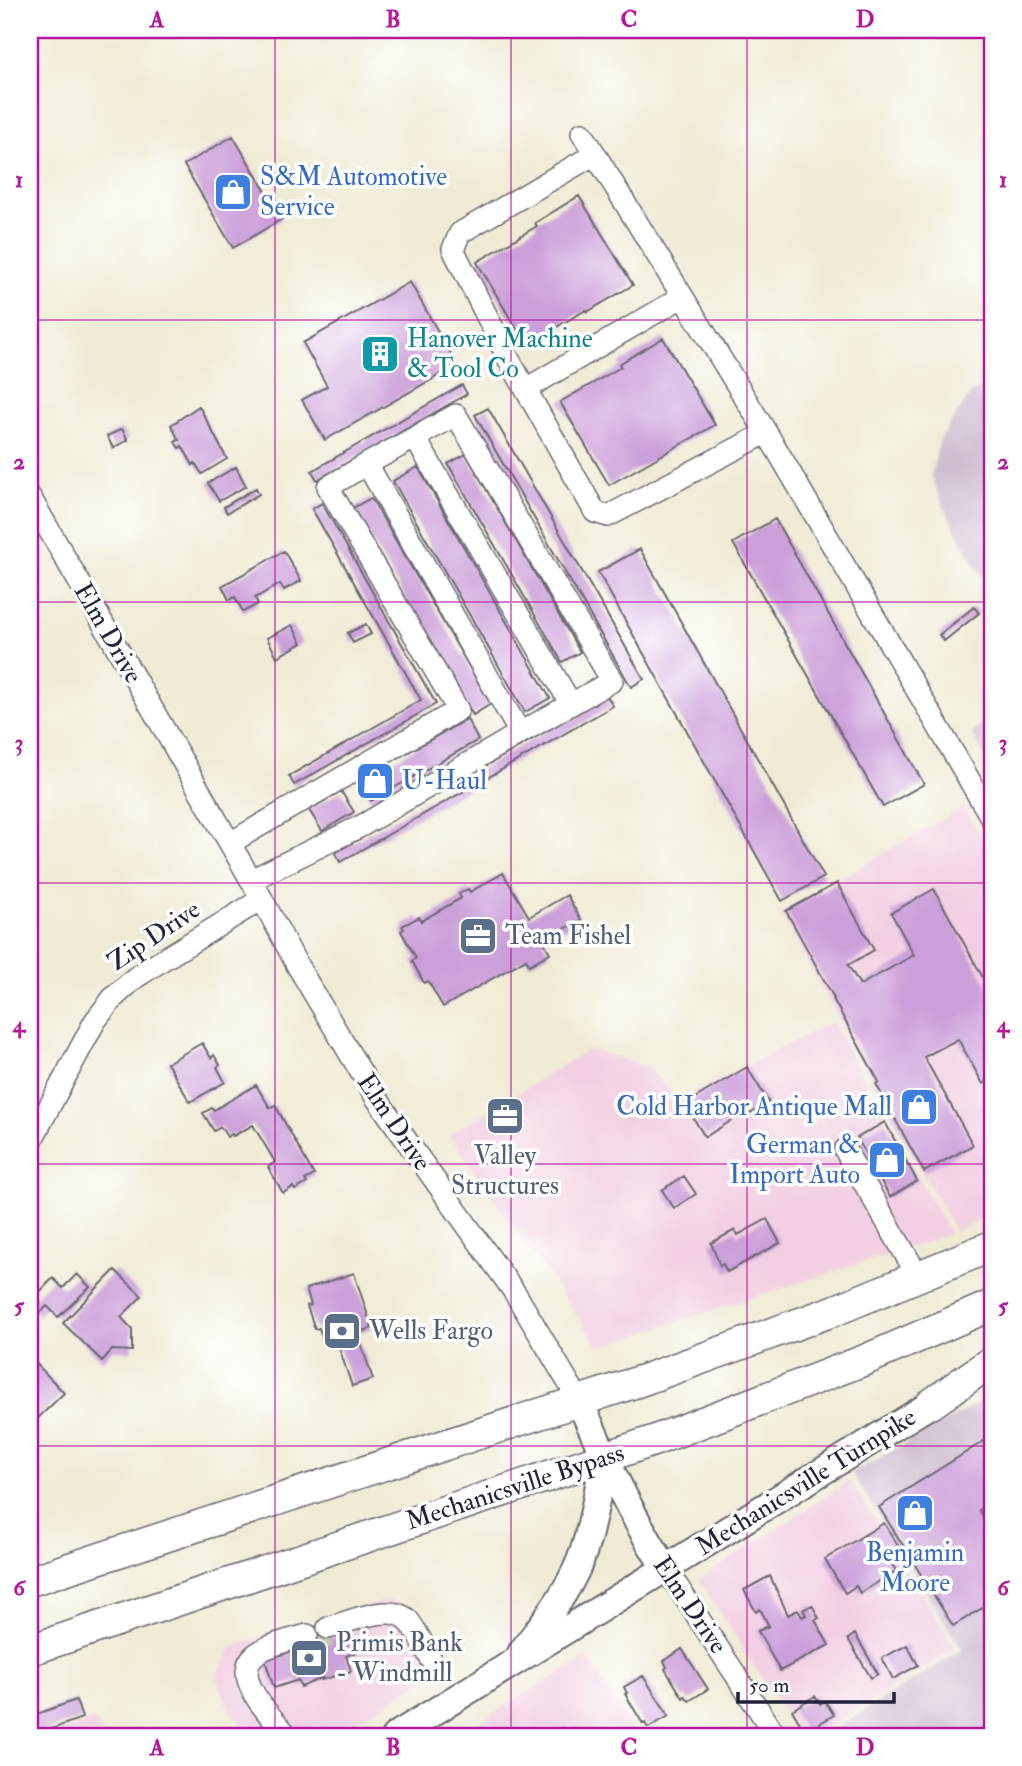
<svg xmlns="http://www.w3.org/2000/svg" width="1022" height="1766" viewBox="0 0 1022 1766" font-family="'IM FELL Double Pica',serif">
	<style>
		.built { fill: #f2cfe2 }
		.industrial { fill: #cfbdd0 }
		.building { fill: #cb9fd9 }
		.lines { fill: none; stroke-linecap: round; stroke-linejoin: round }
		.minor-tunnel { stroke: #c7c3b5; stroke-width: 21; stroke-dasharray: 21 10; stroke-linecap: butt }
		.minor-casing { stroke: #6a6871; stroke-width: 24 }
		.major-casing { stroke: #6a6871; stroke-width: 30 }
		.highway-casing { stroke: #6a6871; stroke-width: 33 }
		.minor { stroke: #fff; stroke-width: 21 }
		.major { stroke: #fff; stroke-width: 26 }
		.highway { stroke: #fff; stroke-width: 30 }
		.grid { fill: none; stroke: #b5179e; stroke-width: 2; stroke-opacity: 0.55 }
		.labels { text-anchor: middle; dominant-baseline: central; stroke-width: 7; stroke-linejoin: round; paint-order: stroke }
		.shop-label { font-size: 26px; fill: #366cbe; stroke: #fff; text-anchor: start }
		.culture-label { font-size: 26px; fill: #0d838f; stroke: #fff; text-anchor: start }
		.street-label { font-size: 26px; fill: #22223b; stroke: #fff }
		.service-label { font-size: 26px; fill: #4e5e75; stroke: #fff; text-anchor: start }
		.neatline { fill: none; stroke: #b5179e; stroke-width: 2.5 }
		.grid-label { font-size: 23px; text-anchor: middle; font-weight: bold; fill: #b5179e }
	</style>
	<rect width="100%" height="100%" fill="#fff"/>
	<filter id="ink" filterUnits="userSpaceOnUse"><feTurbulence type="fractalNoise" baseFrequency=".0143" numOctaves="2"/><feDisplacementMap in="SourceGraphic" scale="14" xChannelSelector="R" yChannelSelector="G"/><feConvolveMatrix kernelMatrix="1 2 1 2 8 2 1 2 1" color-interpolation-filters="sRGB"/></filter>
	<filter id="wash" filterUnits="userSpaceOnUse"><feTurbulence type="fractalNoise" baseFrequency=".00686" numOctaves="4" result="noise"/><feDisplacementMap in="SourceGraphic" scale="28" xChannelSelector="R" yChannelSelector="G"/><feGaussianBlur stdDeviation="1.57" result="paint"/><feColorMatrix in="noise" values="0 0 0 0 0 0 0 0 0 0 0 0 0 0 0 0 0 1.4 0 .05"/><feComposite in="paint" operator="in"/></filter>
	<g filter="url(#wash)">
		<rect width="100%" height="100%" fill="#f0ebd4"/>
		<path class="built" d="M964 807 992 854V1212L955 1232 780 913Z
			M832 1022 950 1234 599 1347 449 1135 589 1049 650 1068 678 1101Z
			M850 1480 956 1648 815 1736H799L699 1580Z
			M389 1600 414 1608 449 1665 332 1736H251L227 1706 217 1675 232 1647Z
			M587 1657 636 1736H455Z
			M95 1719 105 1736H48Z"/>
		<path class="industrial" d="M992 383V594L948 516 931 476 940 439 971 393Z
			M992 713V769L972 734Z
			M992 1396V1736H823L962 1650 852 1473Z"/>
		<g id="blocks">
			<path class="building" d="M233 136 282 219 233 248 184 165Z
				M579 196 633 285 587 312 586 310 526 345 477 262 537 226 535 223Z
				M410 282 457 365 325 440 302 400 327 386 303 343Z
				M663 338 715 425 609 485 560 402 621 367 619 364Z
				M462 385 467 394 317 480 312 471Z
				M199 406 227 459 202 474 195 463 193 465 182 446 179 448 175 442 179 440 171 425Z
				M488 408 644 679 631 687 475 415Z
				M122 429 128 440 113 448 107 436Z
				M466 454 580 652 562 662 448 464Z
				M236 467 246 486 219 501 208 483Z
				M418 467 550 698 525 712 393 481Z
				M256 488 259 494 227 513 224 507Z
				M371 498 491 704 473 715 353 508Z
				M322 503 436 704 294 785 289 776 421 700 312 509Z
				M775 519 924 784 883 807 733 543Z
				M640 549 824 877 782 901 598 572Z
				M284 551 301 581 284 590 280 584 255 598 258 604 243 612 235 597 229 600 222 586Z
				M974 607 979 613 944 641 939 635Z
				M366 624 371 634 353 643 348 633Z
				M292 625 302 643 277 657 267 638Z
				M607 696 613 706 340 862 335 853Z
				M467 719 478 740 371 801 359 780Z
				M341 791 354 812 322 831 309 810Z
				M503 873 529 917 567 895 581 920 543 941 550 953 529 965 526 959 443 1007 428 981 424 983 412 961 416 958 401 931 404 929 402 926 419 917 421 921 461 898 459 894 468 889 470 892Z
				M837 883 874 950 848 965 860 985 914 955 891 913 934 889 992 994V1079L983 1084 958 1039 924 1057 973 1145 924 1172 876 1084 879 1082 833 999 834 998 786 911Z
				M202 1043 211 1058 214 1055 220 1065 217 1067 225 1082 190 1102 167 1063Z
				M747 1067 769 1103 748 1115 745 1112 705 1137 685 1104Z
				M256 1085 270 1108 275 1105 314 1175 305 1180 307 1183 295 1190 293 1187 283 1193 268 1167 275 1162 253 1125 233 1136 232 1134 227 1137 221 1127 214 1131 203 1113 212 1108 214 1110Z
				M513 1104 519 1115 498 1128 491 1116Z
				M885 1122 917 1181 890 1197 857 1138Z
				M684 1176 696 1194 674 1208 662 1190Z
				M767 1219 780 1243 727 1272 723 1264 720 1266 711 1243 735 1230 738 1235Z
				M115 1270 142 1296 121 1317 132 1329V1351L112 1350 102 1361 63 1323Z
				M354 1273 372 1328 357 1333 373 1379 352 1386 336 1339 324 1343 319 1328 315 1329 307 1306 311 1305 306 1289Z
				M77 1274 90 1287 58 1317 47 1306 38 1315 30 1308V1302L53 1278 63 1288Z
				M30 1357 64 1393 30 1426Z
				M992 1436V1502L979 1510 992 1531V1602L953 1626 879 1507Z
				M884 1523 905 1557 892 1564 896 1571 860 1593 856 1586 845 1593 825 1559Z
				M770 1576 788 1615 798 1610 802 1617 806 1615 803 1610 812 1605 819 1618 815 1620 829 1645 780 1671 758 1631 769 1626 760 1609 756 1612 744 1590Z
				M326 1623 331 1638 338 1636 341 1644 353 1641 357 1652 346 1656 351 1671 322 1680V1678L301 1687 298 1680 274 1688 265 1660 310 1645 306 1630Z
				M855 1634 878 1674 871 1678 848 1639Z
				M907 1645 918 1665 893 1679 882 1658Z
				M682 1649 708 1689 689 1701 685 1696 683 1698 665 1669 667 1667 664 1661Z
				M643 1676 669 1716 648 1728 645 1723 643 1724 625 1694 627 1693 624 1687Z
				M815 1696 820 1704 825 1701 834 1715 805 1732 792 1710Z
				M76 1700 82 1718 38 1734 31 1716Z
				M562 1728 566 1733 575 1728 580 1736H550Z"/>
		</g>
	</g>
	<g filter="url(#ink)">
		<use href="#blocks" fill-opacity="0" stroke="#6a6871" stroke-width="2"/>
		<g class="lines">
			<path class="minor-tunnel" d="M310 1643 330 1636"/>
			<defs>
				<path id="minor" d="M582 133 777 450 992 819
					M595 154 460 233 453 249 508 358 595 512 608 516 766 433
					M526 389 682 297
					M415 438 571 704
					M367 464 456 415 612 681 520 733
					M30 497 262 899 297 965 377 1099 515 1293 580 1402
					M230 843 458 710 328 487 367 464 520 733 363 825 251 880
					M30 1143 95 1021 113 998 135 978 164 959 262 899
					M845 1150 918 1276
					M666 1569 776 1736
					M328 1628C348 1622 390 1603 408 1620 417 1631 424 1646 431 1659
					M288 1736C273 1719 228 1676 256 1654 269 1644 292 1640 307 1635"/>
				<path id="major" d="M580 1402C605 1459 631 1516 666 1569
					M521 1653C544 1621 572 1588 584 1550 594 1520 598 1488 604 1458
					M395 1736 931 1404"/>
				<path id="highway" d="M931 1404 992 1361
					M30 1581 643 1380 836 1310 992 1246
					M30 1650 653 1441 865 1360 992 1305"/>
			</defs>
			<use href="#minor" class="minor-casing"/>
			<use href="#major" class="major-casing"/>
			<use href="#highway" class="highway-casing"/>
			<use href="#minor" class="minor"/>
			<use href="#major" class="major"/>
			<use href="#highway" class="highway"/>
		</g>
	</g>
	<path class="grid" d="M275 30V1736M511 30V1736M747 30V1736M30 320H992M30 602H992M30 883H992M30 1164H992M30 1446H992"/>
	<defs>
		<symbol id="shop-square" viewBox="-11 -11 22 22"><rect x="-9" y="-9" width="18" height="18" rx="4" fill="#3f7fe0" stroke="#fff"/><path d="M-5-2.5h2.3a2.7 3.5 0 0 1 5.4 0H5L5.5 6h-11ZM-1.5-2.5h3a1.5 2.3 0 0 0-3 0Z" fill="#fff"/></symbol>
		<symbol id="building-square" viewBox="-11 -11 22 22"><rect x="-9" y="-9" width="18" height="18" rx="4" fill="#0f9aa8" stroke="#fff"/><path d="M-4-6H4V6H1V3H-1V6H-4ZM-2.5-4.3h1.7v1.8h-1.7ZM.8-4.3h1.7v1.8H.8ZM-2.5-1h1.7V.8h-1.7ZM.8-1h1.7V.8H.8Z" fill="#fff"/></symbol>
		<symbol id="office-square" viewBox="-11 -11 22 22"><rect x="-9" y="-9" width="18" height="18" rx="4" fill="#5c6f8a" stroke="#fff"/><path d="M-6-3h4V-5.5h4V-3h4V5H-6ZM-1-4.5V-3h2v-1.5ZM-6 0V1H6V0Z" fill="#fff"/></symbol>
		<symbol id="bank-square" viewBox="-11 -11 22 22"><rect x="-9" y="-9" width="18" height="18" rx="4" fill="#5c6f8a" stroke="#fff"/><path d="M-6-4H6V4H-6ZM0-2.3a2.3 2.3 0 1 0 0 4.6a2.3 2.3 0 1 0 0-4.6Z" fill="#fff"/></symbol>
	</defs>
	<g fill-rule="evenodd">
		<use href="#shop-square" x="211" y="170" width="44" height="44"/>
		<use href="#building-square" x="358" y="332" width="44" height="44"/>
		<use href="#shop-square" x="353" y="759" width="44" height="44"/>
		<use href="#office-square" x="456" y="914" width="44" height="44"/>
		<use href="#shop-square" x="897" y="1085" width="44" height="44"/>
		<use href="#office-square" x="483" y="1094" width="44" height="44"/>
		<use href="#shop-square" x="865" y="1138" width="44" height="44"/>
		<use href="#bank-square" x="320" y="1309" width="44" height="44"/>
		<use href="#shop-square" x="893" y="1491" width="44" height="44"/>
		<use href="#bank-square" x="287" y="1636" width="44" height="44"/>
	</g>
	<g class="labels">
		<g class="shop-label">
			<text x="260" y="177">S&amp;M Automotive<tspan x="260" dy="30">Service</tspan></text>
			<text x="402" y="781">U-Haul</text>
			<text x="892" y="1107" text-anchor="end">Cold Harbor Antique Mall</text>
			<text x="860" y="1145" text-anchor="end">German &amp;<tspan x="860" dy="30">Import Auto</tspan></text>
			<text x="915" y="1553" text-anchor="middle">Benjamin<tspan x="915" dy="30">Moore</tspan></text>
		</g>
		<g class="culture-label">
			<text x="407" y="339">Hanover Machine<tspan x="407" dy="30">&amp; Tool Co</tspan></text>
		</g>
		<g class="street-label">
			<text transform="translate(108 633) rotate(60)">Elm Drive</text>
			<text transform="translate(154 936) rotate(-34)">Zip Drive</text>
			<text transform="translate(394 1122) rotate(56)">Elm Drive</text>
			<text transform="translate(806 1482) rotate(-32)">Mechanicsville Turnpike</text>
			<text transform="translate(515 1487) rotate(-18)">Mechanicsville Bypass</text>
			<text transform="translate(690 1605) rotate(56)">Elm Drive</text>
		</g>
		<g class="service-label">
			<text x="505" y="936">Team Fishel</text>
			<text x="505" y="1156" text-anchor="middle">Valley<tspan x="505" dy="30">Structures</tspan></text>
			<text x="369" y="1331">Wells Fargo</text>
			<text x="336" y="1643">Primis Bank<tspan x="336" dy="30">- Windmill</tspan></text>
		</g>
	</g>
	<rect width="1022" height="1766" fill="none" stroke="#fff" stroke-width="77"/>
	<path d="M738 1692v10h156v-10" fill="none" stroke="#22223b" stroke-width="3.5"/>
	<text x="749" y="1692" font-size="21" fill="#22223b" stroke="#ffffff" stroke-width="5" paint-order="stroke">50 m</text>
	<rect x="38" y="38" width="946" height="1690" class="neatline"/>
	<g class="grid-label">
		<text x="157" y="27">A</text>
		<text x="393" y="27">B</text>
		<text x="629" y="27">C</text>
		<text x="865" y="27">D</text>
		<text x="19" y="187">1</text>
		<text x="1003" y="187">1</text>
		<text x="19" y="469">2</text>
		<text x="1003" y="469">2</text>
		<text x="19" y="750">3</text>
		<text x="1003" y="750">3</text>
		<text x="19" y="1032">4</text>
		<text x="1003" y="1032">4</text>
		<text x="19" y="1313">5</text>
		<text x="1003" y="1313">5</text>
		<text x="19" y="1595">6</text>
		<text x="1003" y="1595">6</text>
		<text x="157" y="1755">A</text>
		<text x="393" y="1755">B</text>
		<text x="629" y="1755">C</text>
		<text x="865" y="1755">D</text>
	</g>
</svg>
